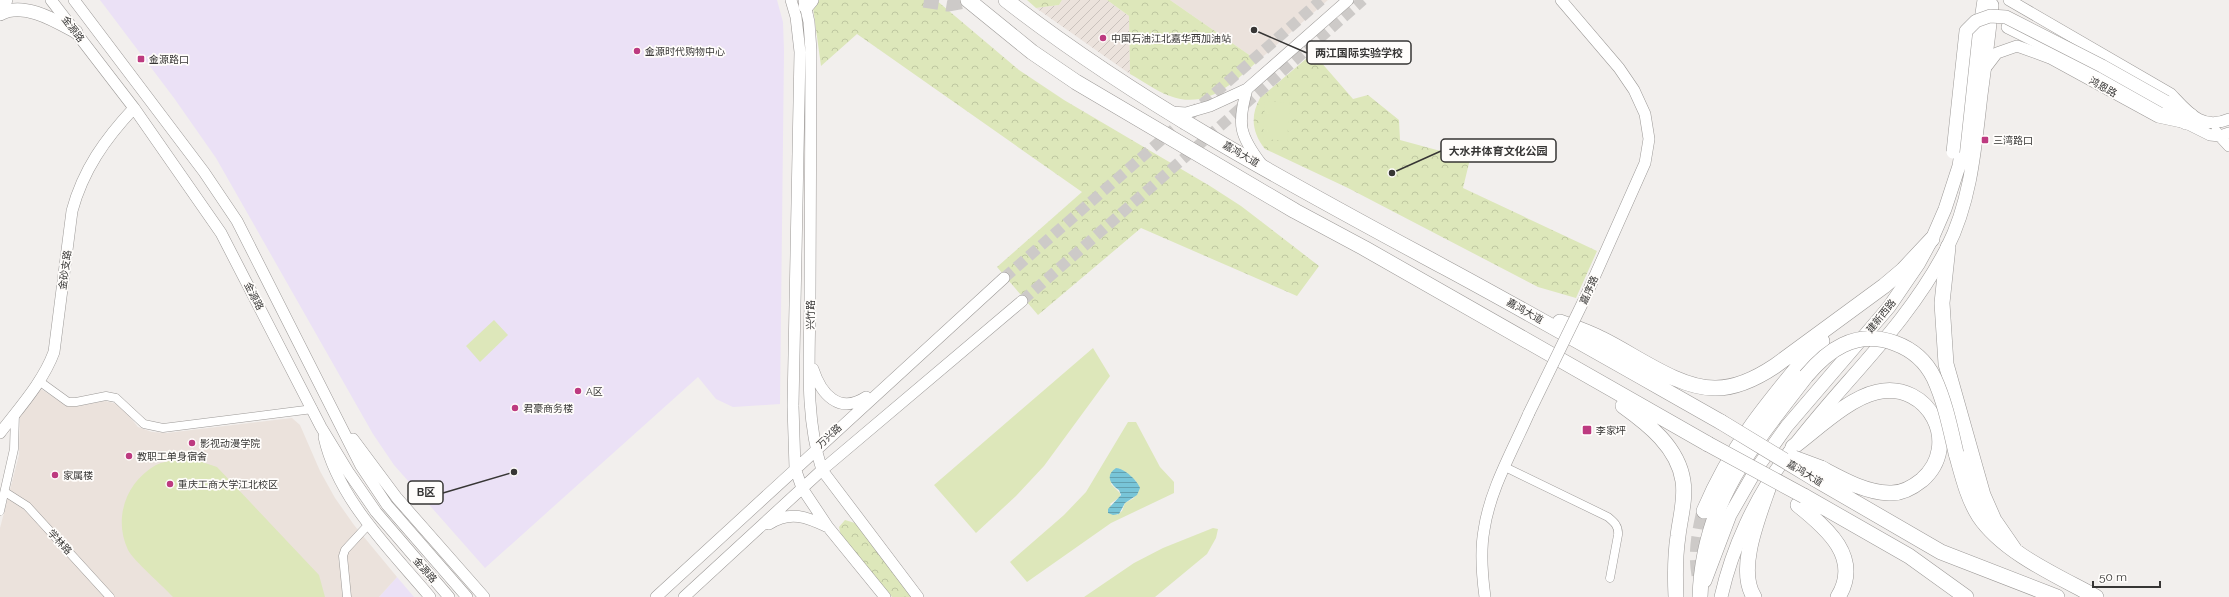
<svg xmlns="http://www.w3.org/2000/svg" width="2229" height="597" viewBox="0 0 2229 597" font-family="Raleway,'Noto Sans SC',sans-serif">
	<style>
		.commercial { fill: #ebe1f6 }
		.industrial { fill: url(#industrial-furrows) }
		.built { fill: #ebe2dc }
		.forest { fill: url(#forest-crowns) }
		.garden { fill: #dde7ba; fill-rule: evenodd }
		.water { fill: url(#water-rules) }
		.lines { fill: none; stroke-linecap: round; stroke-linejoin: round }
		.secondary-tunnel { stroke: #cdcac8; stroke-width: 11; stroke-dasharray: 11 5.5; stroke-linecap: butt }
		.highway-tunnel { stroke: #cdcac8; stroke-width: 15; stroke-dasharray: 15 8; stroke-linecap: butt }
		.street-casing { stroke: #9c9997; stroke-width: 9 }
		.secondary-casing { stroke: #9c9997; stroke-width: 12 }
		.primary-casing { stroke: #9c9997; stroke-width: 14 }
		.highway-casing { stroke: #9c9997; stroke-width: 16 }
		.street { stroke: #fff; stroke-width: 8 }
		.secondary { stroke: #fff; stroke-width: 11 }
		.primary { stroke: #fff; stroke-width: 13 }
		.highway { stroke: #fff; stroke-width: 15 }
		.secondary-bridge-casing { stroke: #9c9997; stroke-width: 12; stroke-linecap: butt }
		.primary-bridge-casing { stroke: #9c9997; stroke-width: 14; stroke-linecap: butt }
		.highway-bridge-casing { stroke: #9c9997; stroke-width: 16; stroke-linecap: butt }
		.secondary-bridge { stroke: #fff; stroke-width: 11 }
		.primary-bridge { stroke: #fff; stroke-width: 13 }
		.highway-bridge { stroke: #fff; stroke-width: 15 }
		.poi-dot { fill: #bd3a80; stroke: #fffdfb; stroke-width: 1.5 }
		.labels { text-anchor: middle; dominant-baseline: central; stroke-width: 3.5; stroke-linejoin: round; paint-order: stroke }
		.street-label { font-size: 10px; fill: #373635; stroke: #fffdfb }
		.poi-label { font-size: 10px; fill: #373635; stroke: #fffdfb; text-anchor: start }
		.leader { fill: none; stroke: #373635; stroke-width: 1.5 }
		.callout-dot { fill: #373635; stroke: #fffdfb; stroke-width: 1.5 }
		.callout { fill: #fffdfb; stroke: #373635; stroke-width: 1.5 }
		.callout-label { font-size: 11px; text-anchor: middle; font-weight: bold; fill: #373635 }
	</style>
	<defs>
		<pattern id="industrial-furrows" width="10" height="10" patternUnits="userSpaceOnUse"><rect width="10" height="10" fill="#ebe2dc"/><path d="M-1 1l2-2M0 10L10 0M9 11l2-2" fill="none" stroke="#cac2bd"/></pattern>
		<pattern id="forest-crowns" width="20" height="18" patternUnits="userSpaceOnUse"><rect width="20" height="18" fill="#dde7ba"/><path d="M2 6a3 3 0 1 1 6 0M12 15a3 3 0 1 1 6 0" fill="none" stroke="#bec7a0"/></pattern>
		<pattern id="water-rules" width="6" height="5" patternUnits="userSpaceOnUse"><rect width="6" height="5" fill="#78c5d8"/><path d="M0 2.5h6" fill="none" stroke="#63a1b0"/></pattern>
	</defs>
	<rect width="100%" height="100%" fill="#f2efed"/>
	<path class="commercial" d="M100 0H777L783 22 784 51 780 404 733 407 716 399 698 377 485 568 394 465 373 434 216 158 174 98Z
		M397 577 414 597H379Z"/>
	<path class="industrial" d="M1062 0H1107L1129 16 1130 74 1036 8 1059 5Z"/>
	<path class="built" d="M1170 0H1328L1258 61Z
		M41 389 66 405 77 406 105 401 114 403 122 407 138 427 152 432 167 433 292 418 300 425 320 471 335 498 354 525 397 577 379 597H0V528L19 455 20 416Z"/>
	<path class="forest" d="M812 0H936L1019 70 1064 100 1210 186 1241 206 1319 266 1297 296 1141 228 1038 315 997 267 1082 192 857 34 821 66Z
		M1027 0H1062L1059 5 1036 8Z
		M1107 0H1170L1258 61C1233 83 1207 110 1170 96 1156 91 1143 81 1130 74L1129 16Z
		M1313 53 1353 99 1368 95 1399 120 1400 140 1470 159 1463 188 1597 251 1576 298 1538 287 1348 188 1265 149C1252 133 1250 116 1260 98Z
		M845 520 855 523 913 597H892L841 536 839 527Z"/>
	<path class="garden" d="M1265 101 1290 103 1287 141 1263 139Z
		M494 320 508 335 480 362 466 346Z
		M1093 348 1110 376 1044 466 1016 496 976 533 934 485Z
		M1128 422H1136L1160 467 1174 482V493L1111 523 1027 582 1010 562 1064 515 1086 492ZM1119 468 1136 481 1134 498 1125 503 1122 511 1117 515 1110 504 1120 497V493L1111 484Z
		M176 459 196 460 217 467 319 575 325 597H173C164 587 133 560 128 550 113 518 126 482 156 465 162 462 170 461 176 459Z
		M1213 528 1218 529 1216 538 1207 554 1155 597H1084L1134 563 1163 548Z"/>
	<path class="water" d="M1116 468C1124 468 1138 481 1140 488L1137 495 1125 503 1119 514 1113 515 1108 513V509L1121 495 1119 490C1110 484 1105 475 1116 468Z"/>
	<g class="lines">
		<path class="secondary-tunnel" d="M1004 278 1321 0
			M1022 301 1363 0"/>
		<path class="highway-tunnel" d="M924 0 948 4 971 0
			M1699 575C1695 553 1699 533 1704 511"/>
		<defs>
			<path id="street" d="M39 381 68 402H76L106 396 116 398 144 424 163 428 313 409
				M1505 467 1608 517C1614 522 1619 526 1618 535L1610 578
				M5 492 27 506 110 597
				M0 511 14 449 15 413
				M347 597 343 556 345 550 369 524"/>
			<path id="secondary" d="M51 0 134 108 221 233 321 427 349 473 376 512 449 597
				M74 0 204 172 237 221 361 466 387 505 467 597
				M791 0 796 17 800 52 793 406 795 468 802 488 828 527 885 597
				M804 0 809 22 811 51C811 133 810 214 810 296 810 353 804 415 822 470L918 597
				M1561 0 1619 68 1634 90 1645 114 1649 139 1645 163 1585 298
				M2009 0 2171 94C2188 112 2202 131 2229 119
				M1984 70 1997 53 2017 46 2050 58 2158 117 2186 123 2210 135 2220 136 2229 133
				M1247 89C1237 124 1239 135 1262 165
				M1171 112 1186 113 1210 106 1247 89 1348 0
				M2216 132 2229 146
				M813 369C821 394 839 415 866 397
				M0 433C19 408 43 382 54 352L72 211C83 170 105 139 134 108
				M324 437C338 500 390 549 430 597
				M353 439 397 498 484 597
				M769 524C790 510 807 517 828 527
				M656 597 1004 278
				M684 597 822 470 1022 301
				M1485 597C1482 575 1480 552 1484 530 1490 489 1513 450 1529 413"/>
			<path id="primary" d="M0 7 6 0
				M0 14C24 1 56 21 76 32
				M2008 27 2067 56 2186 123
				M2166 102 2191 115
				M1705 581 1730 515 1757 468 1787 426 1889 307 1919 263 1932 239 1945 209 1959 166 1984 0
				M1721 597C1732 548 1755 498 1785 458 1839 384 1904 331 1947 248 1971 201 1975 147 1981 95 1985 65 1989 35 1992 5"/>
			<path id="highway" d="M968 0 1032 52 1076 82 1295 211 1364 248 1708 444
				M1006 0C1141 105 1294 186 1444 267 1537 317 1629 370 1721 422
				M806 6 811 0
				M1948 247 1942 303 1946 364 1983 495 1994 520 2014 549
				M1560 322C1574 327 1589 332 1602 339 1635 355 1679 389 1716 388 1737 388 1757 378 1775 366L1884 286 1903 270 1932 239
				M1623 406C1648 424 1678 447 1683 481 1686 499 1680 518 1678 536 1675 556 1675 576 1676 597
				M1793 447C1817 429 1849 398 1877 392 1929 380 1962 445 1922 480 1912 488 1901 494 1889 493 1864 492 1842 479 1821 468
				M1956 453C1962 474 1967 497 1979 516 2004 553 2058 576 2096 597
				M1815 479 1941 552 2057 597
				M1804 496 1909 556 1966 597
				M1798 505C1827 528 1862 558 1838 597
				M1704 511C1732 445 1766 405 1811 351L1822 341
				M1700 597C1703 501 1751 448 1806 376
				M1754 597C1735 567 1762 509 1772 477"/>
		</defs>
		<use href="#street" class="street-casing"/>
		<use href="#secondary" class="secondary-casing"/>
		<use href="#primary" class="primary-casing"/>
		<use href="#highway" class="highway-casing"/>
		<use href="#street" class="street"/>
		<use href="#secondary" class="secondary"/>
		<use href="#primary" class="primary"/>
		<use href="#highway" class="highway"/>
		<defs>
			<path id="secondary-bridge" d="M1529 413 1585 298"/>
			<path id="primary-bridge" d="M1953 152 1966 31 1976 21 1990 16 2006 17 2102 66 2166 102"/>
			<path id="highway-bridge" d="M1806 376C1817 363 1828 352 1843 345 1876 329 1918 345 1934 378 1945 402 1950 427 1956 453
				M1721 422 1815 479
				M1708 444 1804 496
				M1794 458 1821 468"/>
		</defs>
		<use href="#secondary-bridge" class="secondary-bridge-casing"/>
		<use href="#primary-bridge" class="primary-bridge-casing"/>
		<use href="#highway-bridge" class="highway-bridge-casing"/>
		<use href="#secondary-bridge" class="secondary-bridge"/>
		<use href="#primary-bridge" class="primary-bridge"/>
		<use href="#highway-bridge" class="highway-bridge"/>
	</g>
	<g class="poi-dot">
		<circle cx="1103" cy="38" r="4"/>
		<circle cx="637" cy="51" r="4"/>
		<rect x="137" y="55" width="8" height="8" rx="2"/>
		<rect x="1981" y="136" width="8" height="8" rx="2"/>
		<circle cx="578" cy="391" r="4"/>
		<circle cx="515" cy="408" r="4"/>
		<rect x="1582" y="425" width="10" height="10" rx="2"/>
		<circle cx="192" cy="443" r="4"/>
		<circle cx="129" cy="456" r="4"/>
		<circle cx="55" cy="475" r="4"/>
		<circle cx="170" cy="484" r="4"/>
	</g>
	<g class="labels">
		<g class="street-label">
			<text transform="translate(73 29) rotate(53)">金源路</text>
			<text transform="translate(2103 87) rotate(29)">鸿恩路</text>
			<text transform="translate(1241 154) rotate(30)">嘉鸿大道</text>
			<text transform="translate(65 270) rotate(-82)">金砂支路</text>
			<text transform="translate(1589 290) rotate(-66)">嘉序路</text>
			<text transform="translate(254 296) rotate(63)">金源路</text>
			<text transform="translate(1525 311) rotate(29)">嘉鸿大道</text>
			<text transform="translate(810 315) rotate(-90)">兴竹路</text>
			<text transform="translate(1881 316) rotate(-51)">建新西路</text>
			<text transform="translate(829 436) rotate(-43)">万兴路</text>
			<text transform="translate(1805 473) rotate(31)">嘉鸿大道</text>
			<text transform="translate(60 542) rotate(47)">学林路</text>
			<text transform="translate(425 570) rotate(49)">金源路</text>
		</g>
		<g class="poi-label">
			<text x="1111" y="38">中国石油江北嘉华西加油站</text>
			<text x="645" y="51">金源时代购物中心</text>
			<text x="149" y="59">金源路口</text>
			<text x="1993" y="140">三湾路口</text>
			<text x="586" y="391">A区</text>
			<text x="523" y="408">君豪商务楼</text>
			<text x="1596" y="430">李家坪</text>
			<text x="200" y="443">影视动漫学院</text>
			<text x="137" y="456">教职工单身宿舍</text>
			<text x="63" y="475">家属楼</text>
			<text x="178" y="484">重庆工商大学江北校区</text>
		</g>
	</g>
	<path class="leader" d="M1254 30L1307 53M1392 173L1441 151M514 472L443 493"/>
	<g class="callout-dot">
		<circle cx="1254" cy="30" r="4"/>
		<circle cx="1392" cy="173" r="4"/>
		<circle cx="514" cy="472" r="4"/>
	</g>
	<g class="callout">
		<rect x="1307" y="41" width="104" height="23" rx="4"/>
		<rect x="1441" y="139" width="115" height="23" rx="4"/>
		<rect x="408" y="481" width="35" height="23" rx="4"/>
	</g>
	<g class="callout-label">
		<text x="1359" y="57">两江国际实验学校</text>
		<text x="1498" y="155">大水井体育文化公园</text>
		<text x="426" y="496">B区</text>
	</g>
	<path d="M2093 581v6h67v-6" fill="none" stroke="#373635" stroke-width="2"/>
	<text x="2099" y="581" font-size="12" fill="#373635" stroke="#fffdfb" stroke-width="3" paint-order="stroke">50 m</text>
</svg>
